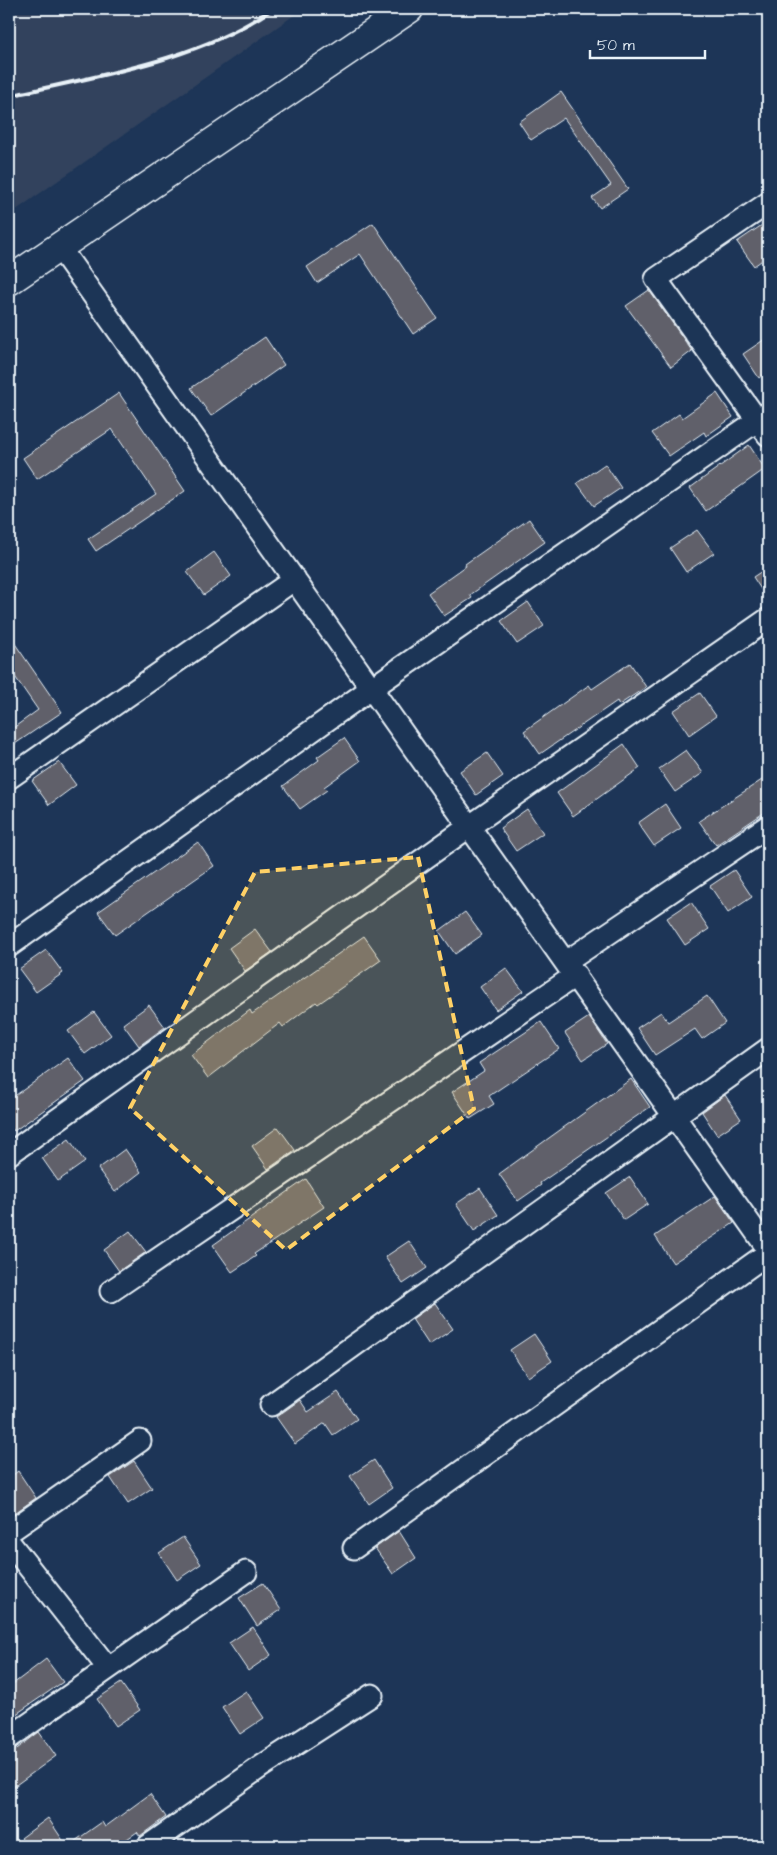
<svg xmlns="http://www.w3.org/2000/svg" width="777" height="1855" viewBox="0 0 777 1855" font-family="'Architects Daughter',sans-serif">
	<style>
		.built { fill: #31425d }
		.building { fill: #60616a; stroke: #e8f1f8 }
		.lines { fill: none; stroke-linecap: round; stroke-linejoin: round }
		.minor-casing { stroke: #e8f1f8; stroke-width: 25 }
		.major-casing { stroke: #e8f1f8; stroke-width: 31 }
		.minor { stroke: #1d3557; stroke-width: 21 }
		.major { stroke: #1d3557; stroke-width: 28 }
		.rail { stroke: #e8f1f8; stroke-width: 4 }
		.marked { fill: #ffd166; fill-opacity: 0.2; stroke: #ffd166; stroke-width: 4; stroke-dasharray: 10 6; stroke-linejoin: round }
	</style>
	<rect width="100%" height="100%" fill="#1d3557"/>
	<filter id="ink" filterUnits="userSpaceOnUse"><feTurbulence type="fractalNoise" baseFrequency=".02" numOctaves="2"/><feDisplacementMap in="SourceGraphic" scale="10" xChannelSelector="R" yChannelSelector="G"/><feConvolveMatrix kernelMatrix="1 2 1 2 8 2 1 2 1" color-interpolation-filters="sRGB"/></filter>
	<g filter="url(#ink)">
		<path class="built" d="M9 9H303L9 215Z"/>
		<path class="building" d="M561 92 628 189 600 208 592 198 611 185 564 118 531 140 519 122Z
			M768 221V256L754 266 737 242Z
			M373 223 437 318 413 334 360 254 317 283 307 267Z
			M649 290 692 351 671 367 626 306Z
			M265 337 284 365 211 416 191 388Z
			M768 337V371L759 378 743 354Z
			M119 393 185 491 96 551 88 539 156 494 112 429 37 479 23 458Z
			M717 393 733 417 706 436 704 432 669 456 652 433 679 414 682 418Z
			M749 445 765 469 706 511 690 488Z
			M605 464 621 488 594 506 577 483Z
			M529 519 545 542 470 595 472 598 444 616 428 593 466 566 465 564Z
			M697 530 714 553 686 572 670 548Z
			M214 552 231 576 204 595 187 572Z
			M768 567V600L753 577Z
			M528 602 544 626 517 644 501 621Z
			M9 635 62 712 9 748V731L38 710 9 668Z
			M630 663 646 687 619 705 617 701 540 754 524 731 589 685 592 689Z
			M700 693 716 716 689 735 673 711Z
			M344 738 360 761 324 787 327 790 300 809 283 786 319 760 317 757Z
			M624 744 640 768 573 816 557 793Z
			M686 750 703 773 675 792 659 769Z
			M487 753 503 776 476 795 460 771Z
			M59 762 76 785 49 805 32 781Z
			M768 776V810L716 845 699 821Z
			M665 804 681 828 654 846 638 823Z
			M527 809 543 833 516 851 500 828Z
			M198 842 214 866 115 935 98 912Z
			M734 870 752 897 728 913 710 886Z
			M691 902 709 929 685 945 667 918Z
			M465 912 482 935 455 954 439 931Z
			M255 929 272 952 245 971 229 948Z
			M364 936 381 960 318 1004 316 1002 283 1027 280 1023 208 1078 191 1055 250 1010 252 1014Z
			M46 950 63 973 36 992 19 969Z
			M506 968 523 991 496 1010 480 987Z
			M707 996 725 1023 702 1039 695 1029 655 1055 637 1028 661 1012 668 1022Z
			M149 1005 165 1027 139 1046 123 1024Z
			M94 1012 111 1035 85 1054 68 1031Z
			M589 1017 607 1044 583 1060 565 1033Z
			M541 1022 559 1049 489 1096 494 1104 470 1119 452 1092 484 1071 479 1063Z
			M68 1058 85 1081 14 1131 9 1124V1100Z
			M631 1079 650 1107 540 1183 541 1185 518 1201 499 1174Z
			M725 1095 741 1119 717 1135 702 1112Z
			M278 1127 295 1150 268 1169 252 1146Z
			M69 1139 85 1162 58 1181 42 1158Z
			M125 1149 141 1172 115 1192 98 1169Z
			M630 1177 648 1204 624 1220 606 1193Z
			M306 1179 324 1207 254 1254 256 1256 232 1272 213 1245Z
			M480 1188 498 1215 474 1231 456 1204Z
			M715 1196 734 1223 673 1263 655 1236Z
			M130 1231 146 1252 119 1271 104 1250Z
			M409 1241 427 1268 403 1284 385 1257Z
			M435 1303 453 1329 429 1345 412 1319Z
			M534 1334 552 1361 528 1377 510 1350Z
			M338 1392 357 1419 333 1435 325 1423 295 1444 276 1417 300 1400 308 1412Z
			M374 1460 392 1488 369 1504 350 1476Z
			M134 1461 152 1488 128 1504 110 1477Z
			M18 1471 36 1498 9 1517V1478Z
			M399 1531 416 1558 393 1574 375 1548Z
			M183 1537 201 1564 177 1580 159 1553Z
			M263 1583 281 1610 257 1626 239 1598Z
			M253 1627 271 1655 248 1671 229 1643Z
			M46 1659 63 1682 9 1719V1687Z
			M121 1683 140 1710 116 1726 97 1699Z
			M246 1691 264 1718 240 1734 222 1707Z
			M39 1732 56 1756 9 1790V1755Z
			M150 1794 166 1817 140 1836 137 1832 117 1846H68L102 1822 105 1827Z
			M48 1818 64 1842 58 1846H27L21 1838Z"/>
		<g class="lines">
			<defs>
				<path id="minor" d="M768 203 656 279 768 435
					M59 247 768 1249
					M9 778 295 579
					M9 946 372 688 768 413
					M566 962 768 826
					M9 1154 470 826 768 619
					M111 1291 576 975
					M271 1405 768 1049
					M9 1532 140 1441
					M9 1542 108 1668
					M354 1548 768 1253
					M9 1738 246 1572
					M148 1846 262 1766 372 1695"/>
				<path id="major" d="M9 281 409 9"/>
			</defs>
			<use href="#minor" class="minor-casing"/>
			<use href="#major" class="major-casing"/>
			<use href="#minor" class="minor"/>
			<use href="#major" class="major"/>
			<path class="rail" d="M9 96C95 76 198 61 272 9"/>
		</g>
	</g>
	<path class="marked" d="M418 857 474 1109 286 1250 130 1108 255 872Z"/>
	<rect width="777" height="1855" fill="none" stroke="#1d3557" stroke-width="30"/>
	<rect x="15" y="15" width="747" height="1825" fill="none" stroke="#e8f1f8" stroke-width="2" filter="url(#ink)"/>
	<path d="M590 50v8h115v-8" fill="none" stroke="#e8f1f8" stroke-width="2.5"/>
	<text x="597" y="50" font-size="15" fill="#e8f1f8" stroke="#1d3557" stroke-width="4" paint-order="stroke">50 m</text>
</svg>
